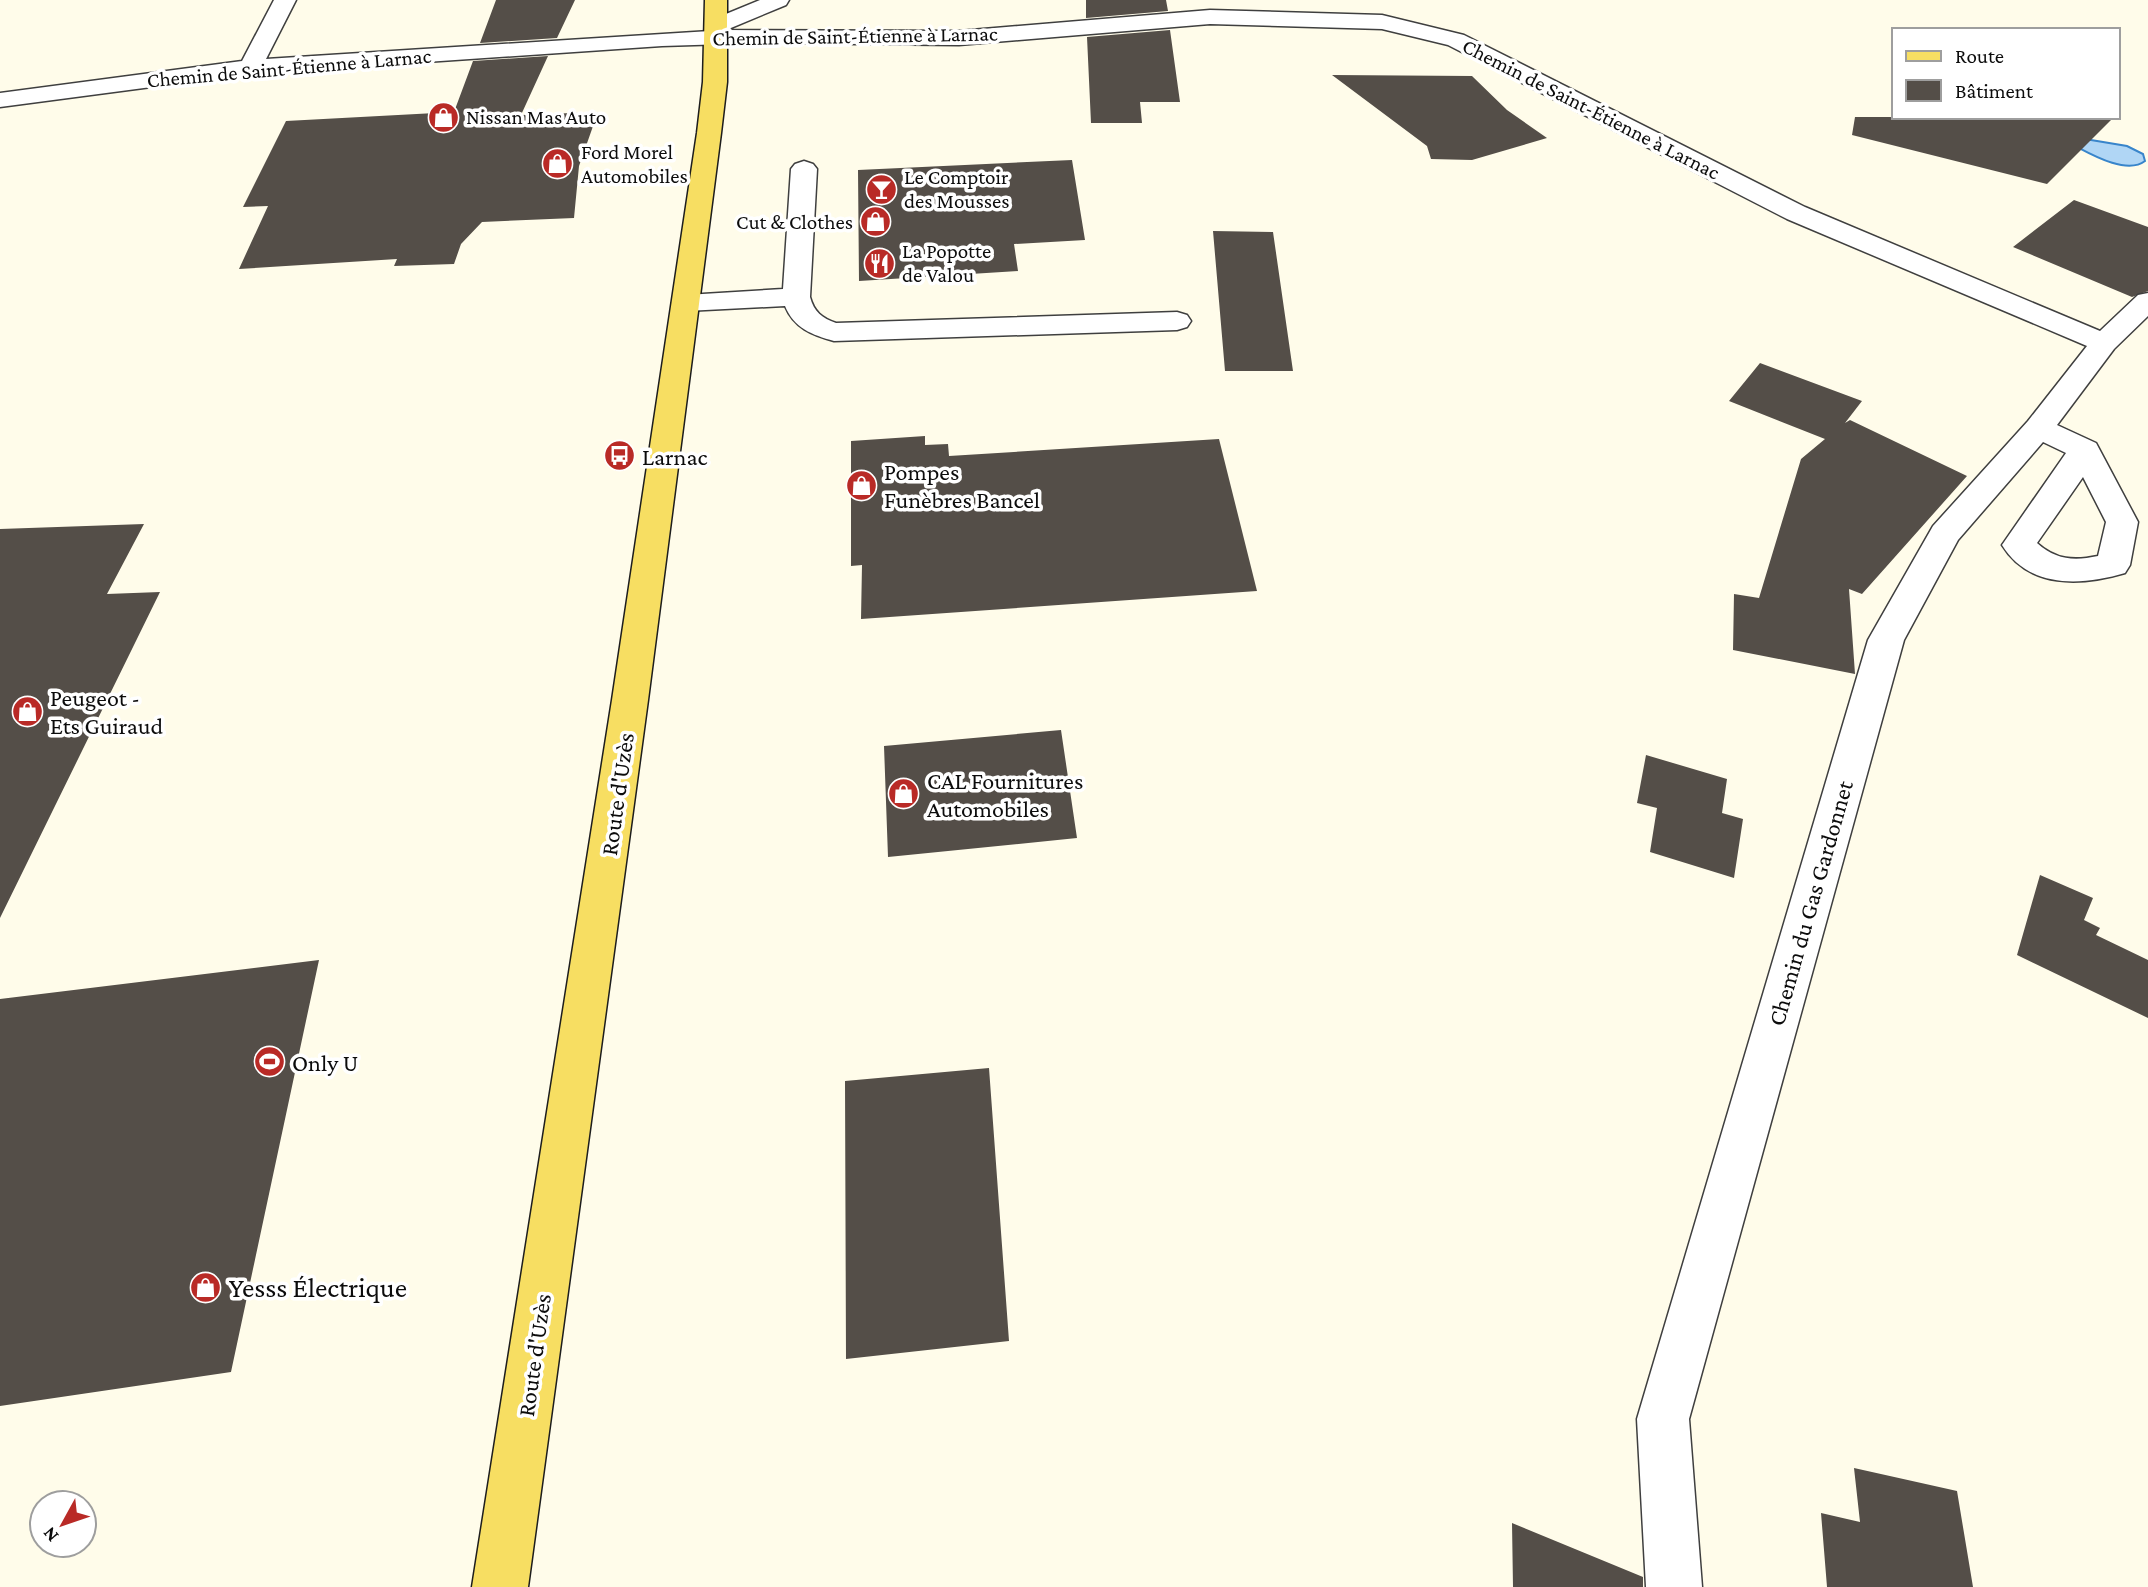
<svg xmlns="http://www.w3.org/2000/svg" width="2148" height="1587" viewBox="0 0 2148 1587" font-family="'Crimson Pro',serif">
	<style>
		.water { fill: #b0d6f5; stroke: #3885cb; stroke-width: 2 }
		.building { fill: #544e48 }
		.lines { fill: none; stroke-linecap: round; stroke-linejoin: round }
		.minor-casing { stroke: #3f3f3f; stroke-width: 3 }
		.major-casing { stroke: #1d1d1d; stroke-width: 3 }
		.minor { fill: #fff; fill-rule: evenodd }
		.major { fill: #f7de62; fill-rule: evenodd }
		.labels { text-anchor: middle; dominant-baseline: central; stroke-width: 7; stroke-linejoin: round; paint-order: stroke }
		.far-street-label { font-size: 21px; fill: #0c0c0c; stroke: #fff }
		.far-poi-label { font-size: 21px; fill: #0c0c0c; stroke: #fff; text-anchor: start }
		.poi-label { font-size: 24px; fill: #0c0c0c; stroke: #fff; text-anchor: start }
		.street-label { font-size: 24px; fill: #0c0c0c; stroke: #fff }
		.near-poi-label { font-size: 28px; fill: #0c0c0c; stroke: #fff; text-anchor: start }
	</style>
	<rect width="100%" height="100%" fill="#fffcea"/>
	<path class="water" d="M2085 139 2127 146 2143 154 2145 161C2128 174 2096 157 2079 148Z"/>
	<path class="building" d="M496 0H575L557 38 480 43Z
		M1086 0H1166L1168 11 1086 18Z
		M1170 30 1180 102H1140L1142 123H1091L1087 37Z
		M548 56 521 115 598 112 579 166 574 218 482 222 461 244 454 264 394 266 397 259 239 269 268 206 243 207 286 121 454 112 473 61Z
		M1332 75 1472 76 1507 110 1547 138 1472 160 1431 159 1427 146Z
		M1855 117H2114L2047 184 1852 135Z
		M1072 160 1085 240 1014 244 1018 271 859 281 858 170Z
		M2074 200 2148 227V291L2132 297 2013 247Z
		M1213 231 1273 232 1293 371H1225Z
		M1760 363 1862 401 1845 423 1850 420 1967 476 1862 594 1849 589 1855 674 1733 650 1734 594 1759 598 1801 459 1825 439 1729 401Z
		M925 436V445L948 444 949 456 1219 439 1257 591 861 619 862 565 851 566V441Z
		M144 524 107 594 160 592 0 918V529Z
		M1061 730 1077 838 888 857 884 746Z
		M1646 755 1727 779 1722 813 1743 819 1734 878 1650 852 1657 808 1637 803Z
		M2040 875 2093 898 2084 920 2100 928 2096 935 2148 960V1018L2017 955Z
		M319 960 231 1372 0 1406V999Z
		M989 1068 1009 1341 846 1359 845 1081Z
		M1854 1468 1957 1491 1973 1587H1827L1821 1513 1860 1522Z
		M1512 1523 1643 1577V1587H1513Z"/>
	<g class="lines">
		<defs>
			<path id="minor" d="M274 0H296L266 59 710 31 706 26 709 21 760 0H789L786 5 726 30 959 31 1210 10 1382 15 1464 35 1805 207 2100 331 2138 295 2148 293V316L2114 349 2057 425 2096 443 2138 522 2130 565 2125 573C2081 586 2029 589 2002 545L2066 453 2043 442 1958 540 1904 640 1689 1419 1702 1587H1646L1637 1419 1868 640 1933 526 2028 421 2087 346 1787 219 1448 45 1382 29 1210 24 959 45 759 43 662 46 250 74 0 107V93L242 61ZM2083 477 2106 522 2098 556C2074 561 2056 560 2037 543Z
				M804 161 813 164 817 169 810 297C814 312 822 318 836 323L1177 312 1187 315 1191 321 1187 327 1177 330 834 341C812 335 794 328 785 306L686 311 676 309 672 303 676 297 686 295 783 289 791 169 795 164Z"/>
			<path id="major" d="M705 0H727V82L721 133 648 700 528 1587H472L612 700 697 133 703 82Z"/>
		</defs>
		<use href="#minor" class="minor-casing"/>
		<use href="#major" class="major-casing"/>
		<use href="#minor" class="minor"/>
		<use href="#major" class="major"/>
	</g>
	<defs>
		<symbol id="shop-disc" viewBox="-11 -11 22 22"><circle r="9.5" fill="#b92a26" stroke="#fff"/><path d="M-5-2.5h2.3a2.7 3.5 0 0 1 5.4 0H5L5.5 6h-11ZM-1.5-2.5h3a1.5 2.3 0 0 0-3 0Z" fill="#fff"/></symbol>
		<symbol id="bar-disc" viewBox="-11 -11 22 22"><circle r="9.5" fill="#b92a26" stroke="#fff"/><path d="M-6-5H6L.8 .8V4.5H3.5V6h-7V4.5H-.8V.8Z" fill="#fff"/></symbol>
		<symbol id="restaurant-disc" viewBox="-11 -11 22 22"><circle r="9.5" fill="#b92a26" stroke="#fff"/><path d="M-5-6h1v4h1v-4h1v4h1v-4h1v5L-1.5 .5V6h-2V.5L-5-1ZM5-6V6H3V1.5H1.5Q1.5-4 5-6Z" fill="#fff"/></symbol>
		<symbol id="bus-disc" viewBox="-11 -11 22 22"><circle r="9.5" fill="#b92a26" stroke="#fff"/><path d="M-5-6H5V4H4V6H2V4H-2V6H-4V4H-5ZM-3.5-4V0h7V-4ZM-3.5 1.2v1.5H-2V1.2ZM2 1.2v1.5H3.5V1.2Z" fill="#fff"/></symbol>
		<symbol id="stadium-disc" viewBox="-11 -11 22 22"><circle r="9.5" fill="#b92a26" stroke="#fff"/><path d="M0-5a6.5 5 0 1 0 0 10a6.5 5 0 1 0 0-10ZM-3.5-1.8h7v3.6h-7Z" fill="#fff"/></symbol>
	</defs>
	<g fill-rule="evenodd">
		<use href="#shop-disc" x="426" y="100" width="35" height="35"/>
		<use href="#shop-disc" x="540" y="146" width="35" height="35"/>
		<use href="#bar-disc" x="864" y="172" width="35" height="35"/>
		<use href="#shop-disc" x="858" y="204" width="35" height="35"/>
		<use href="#restaurant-disc" x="862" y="246" width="35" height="35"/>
		<use href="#bus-disc" x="602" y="438" width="35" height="35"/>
		<use href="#shop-disc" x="844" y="468" width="35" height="35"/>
		<use href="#shop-disc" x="10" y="694" width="35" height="35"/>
		<use href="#shop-disc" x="886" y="776" width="35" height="35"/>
		<use href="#stadium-disc" x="252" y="1044" width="35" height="35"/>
		<use href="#shop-disc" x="188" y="1270" width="35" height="35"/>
	</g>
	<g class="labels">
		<g class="far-street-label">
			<text transform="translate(855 36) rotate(-1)">Chemin de Saint-Étienne à Larnac</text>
			<text transform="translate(289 68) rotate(-5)">Chemin de Saint-Étienne à Larnac</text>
			<text transform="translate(1591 109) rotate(27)">Chemin de Saint-Étienne à Larnac</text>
		</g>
		<g class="far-poi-label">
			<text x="466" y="117">Nissan Mas Auto</text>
			<text x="581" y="152">Ford Morel<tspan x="581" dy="24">Automobiles</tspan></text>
			<text x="904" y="177">Le Comptoir<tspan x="904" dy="24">des Mousses</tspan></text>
			<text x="853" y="222" text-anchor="end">Cut &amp; Clothes</text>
			<text x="902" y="251">La Popotte<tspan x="902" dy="24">de Valou</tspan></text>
		</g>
		<g class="poi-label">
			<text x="642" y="456">Larnac</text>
			<text x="884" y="471">Pompes<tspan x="884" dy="28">Funèbres Bancel</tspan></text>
			<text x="50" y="697">Peugeot -<tspan x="50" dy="28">Ets Guiraud</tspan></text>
			<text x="927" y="780">CAL Fournitures<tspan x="927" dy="28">Automobiles</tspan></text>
			<text x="292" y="1062">Only U</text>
		</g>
		<g class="street-label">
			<text transform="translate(617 794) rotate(-82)">Route d'Uzès</text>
			<text transform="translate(1810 903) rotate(-74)">Chemin du Gas Gardonnet</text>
			<text transform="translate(534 1355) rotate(-82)">Route d'Uzès</text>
		</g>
		<g class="near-poi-label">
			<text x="229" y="1287">Yesss Électrique</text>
		</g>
	</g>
	<rect x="1892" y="28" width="228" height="91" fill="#ffffff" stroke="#9e9e9e" stroke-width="2"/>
	<rect x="1906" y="51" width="35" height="10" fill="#f7de62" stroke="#9e9e9e" stroke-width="2"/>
	<text x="1955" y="63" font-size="21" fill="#0c0c0c">Route</text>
	<rect x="1906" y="80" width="35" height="21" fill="#544e48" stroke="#9e9e9e" stroke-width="2"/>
	<text x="1955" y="98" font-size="21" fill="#0c0c0c">Bâtiment</text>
	<g transform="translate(63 1524) rotate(230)"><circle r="33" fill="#ffffff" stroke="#9e9e9e" stroke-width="2"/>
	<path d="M0-5L12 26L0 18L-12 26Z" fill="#b92a26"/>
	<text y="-10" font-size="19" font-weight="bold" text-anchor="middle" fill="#0c0c0c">N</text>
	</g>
</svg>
